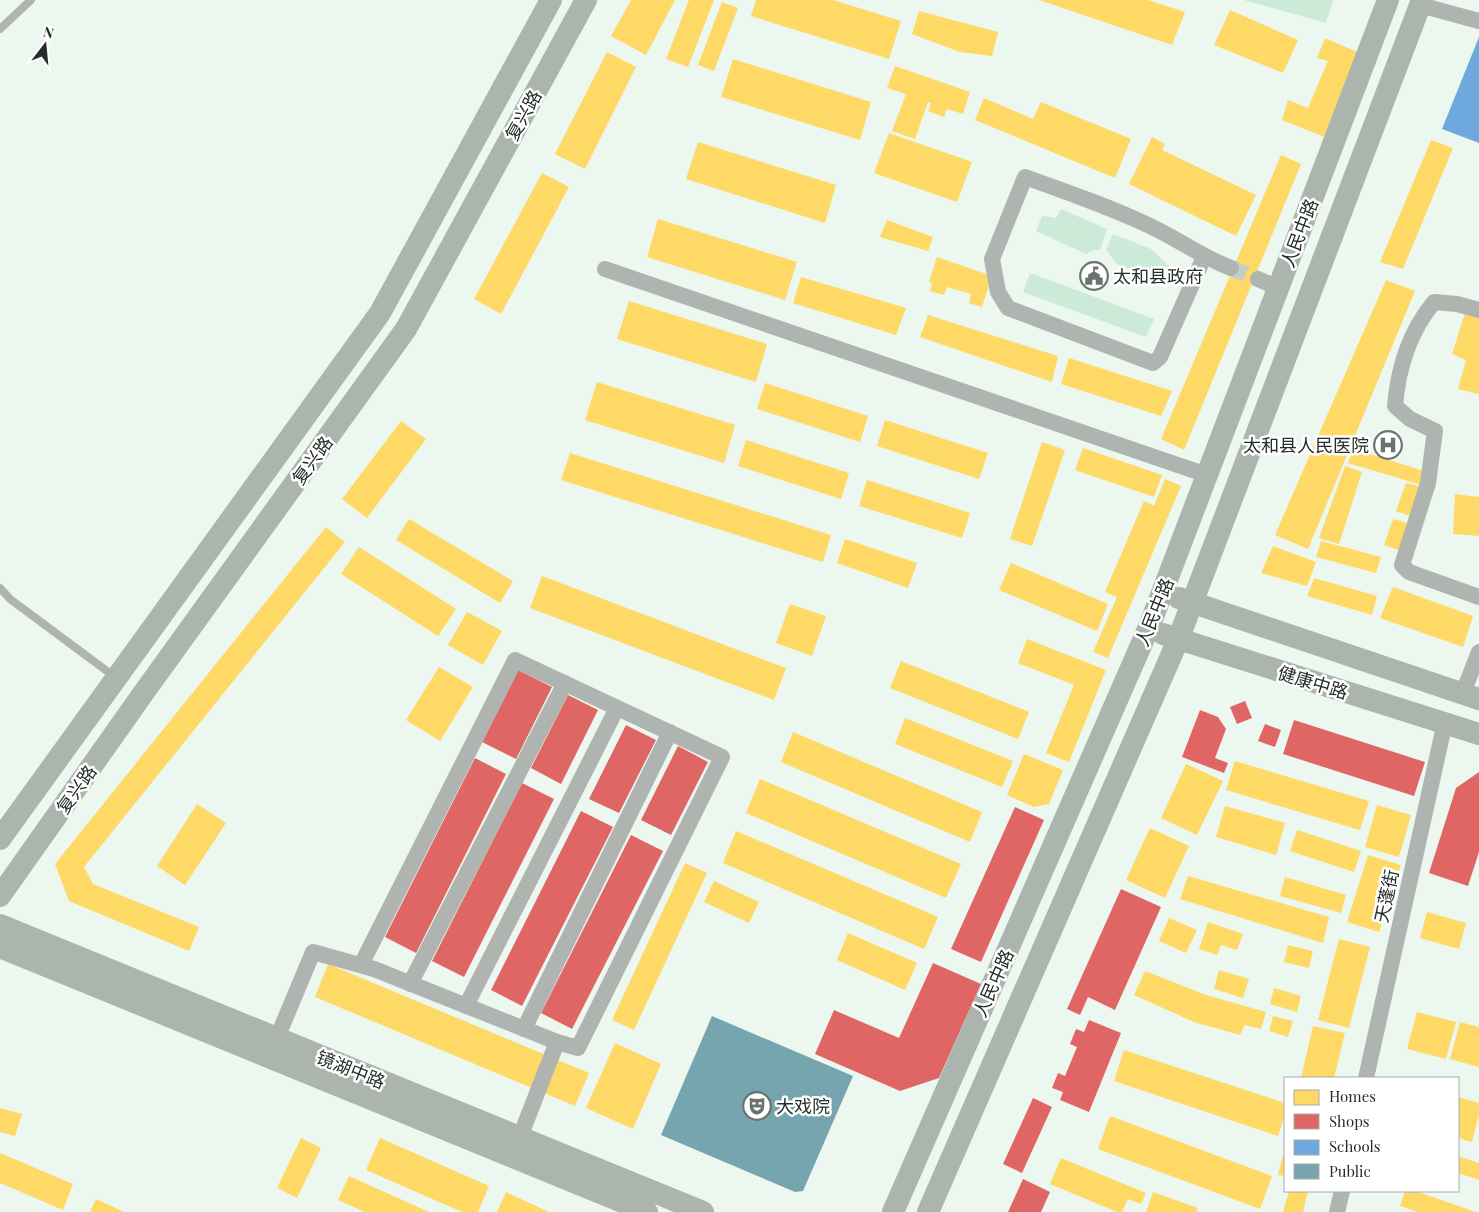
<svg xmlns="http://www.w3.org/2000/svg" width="1479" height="1212" viewBox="0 0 1479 1212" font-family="'Playfair Display','Noto Sans SC',serif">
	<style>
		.green { fill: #cbead7 }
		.homes { fill: #ffd966 }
		.shops { fill: #e06666 }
		.schools { fill: #6fa8dc }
		.public { fill: #76a5af }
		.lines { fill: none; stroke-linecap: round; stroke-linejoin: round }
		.street-tunnel { stroke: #c3cfc7; stroke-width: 16; stroke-dasharray: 16 8; stroke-linecap: butt }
		.lane { stroke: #afb4b0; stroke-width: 8 }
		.street { stroke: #afb4b0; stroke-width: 16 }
		.secondary { stroke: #acb4ae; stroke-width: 22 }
		.labels { text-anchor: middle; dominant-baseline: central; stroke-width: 5; stroke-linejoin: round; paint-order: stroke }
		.street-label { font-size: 18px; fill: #252d28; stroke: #fff }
		.poi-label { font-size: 18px; fill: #252d28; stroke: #fff; text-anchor: start }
	</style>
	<rect width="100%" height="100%" fill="#ebf7ef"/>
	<path class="green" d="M1244 0H1333L1326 23Z
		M1061 209 1107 229 1100 250H1093L1086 254 1036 231 1042 216 1056 218Z
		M1113 234 1151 249 1169 266 1168 273 1159 280 1117 264 1106 250Z
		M1079 276a15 15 0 1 1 30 0a15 15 0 1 1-30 0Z
		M1030 273 1154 319 1146 337 1023 292Z"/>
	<path class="homes" d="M631 0H675L646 55 611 36Z
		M689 0H714L688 67 666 59Z
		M756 0H833L901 21 889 59 751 16Z
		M1039 0H1148L1185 12 1172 45Z
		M722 2 738 8 714 71 698 65Z
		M1230 10 1298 40 1283 73 1214 45Z
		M919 11 998 32 992 56 960 52 912 34Z
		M1325 38 1364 55 1327 138 1282 120 1288 100 1308 108 1328 61 1317 58Z
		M607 52 636 67 585 169 555 154Z
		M733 59 871 102 860 140 721 97Z
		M895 66 970 92 963 114 947 109 944 117 928 111 931 103 928 102 915 139 892 131 906 94 887 88Z
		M984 98 1033 119 1041 102 1131 139 1115 178 975 120Z
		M889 133 972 162 957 202 874 173Z
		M1152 137 1165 144 1162 150 1256 195 1236 236 1129 184Z
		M1431 140 1453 148 1403 269 1380 262Z
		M698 142 836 185 825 223 686 179Z
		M1281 155 1301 164 1184 450 1161 439Z
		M542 173 569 187 501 314 474 299Z
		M658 219 797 262 785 300 647 257Z
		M887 220 933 237 928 251 880 237Z
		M937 257 992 276 982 307 969 303 971 294 947 287 944 295 930 291 932 284 929 282Z
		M801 277 906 308 896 335 793 303Z
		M1386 280 1415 291 1308 549 1275 535Z
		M629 301 767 344 756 382 617 339Z
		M1465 313 1479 318V394L1458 389 1466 360 1452 354Z
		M928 315 1058 356 1052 382 920 337Z
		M1069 358 1172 391 1161 416 1061 384Z
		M597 382 735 425 724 463 585 420Z
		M765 383 868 416 860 442 757 409Z
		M885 420 988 453 979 479 877 446Z
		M401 421 426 439 367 518 342 499Z
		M746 440 849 473 841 499 738 466Z
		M1042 442 1065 450 1032 546 1010 539Z
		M1083 448 1162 475 1154 497 1075 470Z
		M1354 449 1424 471 1422 485 1348 463Z
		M570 453 831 535 823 562 561 480Z
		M1345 466 1362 472 1339 544 1319 538Z
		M1165 479 1181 486 1108 658 1093 652 1117 597 1105 592 1144 501 1154 506Z
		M867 480 970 513 962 538 859 506Z
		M1406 483 1422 487 1413 517 1396 511Z
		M1455 494 1479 497V536L1453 534Z
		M409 519 513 581 500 603 396 540Z
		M1393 519 1411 524 1404 552 1384 545Z
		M326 527 345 542 84 867 93 884 199 927 189 951 69 901 55 864Z
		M845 539 917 563 908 588 837 563Z
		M1321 541 1381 557 1376 573 1316 557Z
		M1273 546 1316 562 1307 586 1261 573Z
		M359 547 456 609 438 636 341 574Z
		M1011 563 1108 604 1097 631 999 590Z
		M542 576 786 668 774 700 530 608Z
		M1314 578 1377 596 1372 615 1307 596Z
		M1393 587 1473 616 1463 647 1380 618Z
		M790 604 826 616 812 656 776 643Z
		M467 612 502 631 483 665 448 645Z
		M1027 639 1106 670 1069 762 1046 753 1074 685 1018 663Z
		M901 661 1029 712 1018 739 890 688Z
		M439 667 473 687 440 741 406 720Z
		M905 718 1013 761 1002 787 895 744Z
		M793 732 982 812 970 842 781 762Z
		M1024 754 1063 770 1049 804 1034 807 1007 795Z
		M1235 761 1369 801 1360 830 1226 790Z
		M1186 764 1223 781 1197 835 1161 818Z
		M760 779 961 864 946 898 746 813Z
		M197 804 226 823 185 885 157 866Z
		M1377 805 1411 815 1399 857 1365 847Z
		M1225 806 1285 823 1276 855 1216 837Z
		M1150 828 1189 846 1165 898 1126 880Z
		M1297 830 1361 851 1354 872 1290 851Z
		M736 831 938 917 924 949 723 863Z
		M1368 855 1401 865 1379 932 1347 922Z
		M685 863 707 873 634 1030 612 1020Z
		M1188 876 1329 917 1323 943 1180 899Z
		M1285 877 1346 895 1341 913 1280 896Z
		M714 881 759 902 749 923 704 902Z
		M1427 912 1466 923 1459 949 1420 938Z
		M1169 918 1197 930 1186 953 1159 941Z
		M1208 922 1243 934 1237 950 1221 945 1217 955 1199 949Z
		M848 933 917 963 905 990 837 960Z
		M1339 939 1370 947 1349 1028 1318 1020Z
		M1288 945 1313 951 1309 968 1284 962Z
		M328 964 589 1073 575 1106 315 997Z
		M1219 970 1249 979 1243 998 1214 989Z
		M1145 971 1206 995 1266 1012 1261 1029 1245 1025 1240 1035 1194 1022 1134 995Z
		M1274 988 1301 996 1297 1012 1270 1004Z
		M1417 1012 1456 1022 1446 1059 1407 1049Z
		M1273 1016 1293 1021 1288 1037 1269 1031Z
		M1460 1022 1479 1027V1067L1450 1059Z
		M1313 1026 1345 1033 1334 1078H1301Z
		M615 1043 661 1064 633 1129 586 1108Z
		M1124 1050 1285 1103V1114L1278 1136 1114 1081Z
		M1458 1097 1479 1103V1114L1472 1142 1458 1138Z
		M0 1108 22 1114 15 1136 0 1132Z
		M1110 1116 1272 1176 1260 1209 1098 1149Z
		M301 1138 321 1148 297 1198 277 1188Z
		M380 1138 489 1186 478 1212H462L366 1170Z
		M1285 1147V1176L1278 1175Z
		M0 1153 73 1184 63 1210 0 1183Z
		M1458 1156 1479 1163V1180L1458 1173Z
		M1061 1158 1146 1193 1141 1204 1128 1199 1122 1212H1117L1050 1184Z
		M349 1176 429 1212H365L338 1200Z
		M1289 1191H1308L1303 1212H1283Z
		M1405 1191H1415L1476 1212H1418L1400 1206Z
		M506 1192 549 1212H497Z
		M1153 1192 1198 1208 1196 1212H1146Z
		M96 1199 124 1212H90Z"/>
	<path class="shops" d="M518 670 552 687 516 759 482 742Z
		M568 695 598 710 561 784 531 768Z
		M1245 701 1252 718 1237 724 1230 707Z
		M1200 710 1218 717 1226 729 1215 758 1228 763 1224 773 1182 757Z
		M1294 720 1425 762 1414 796 1283 754Z
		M1265 724 1281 730 1275 747 1258 741Z
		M626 725 656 740 619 813 589 799Z
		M678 746 708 762 671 835 641 820Z
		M475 758 506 774 416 953 385 937Z
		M1479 772V852L1468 886 1429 873 1456 788Z
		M522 783 554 799 464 977 432 961Z
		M1015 807 1044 820 981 962 951 949Z
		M581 811 613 827 522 1006 491 990Z
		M631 835 663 851 572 1029 541 1013Z
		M1121 889 1161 907 1115 1010 1088 997 1080 1015 1067 1009Z
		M933 963 981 984 939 1078 900 1091 815 1054 834 1010 899 1038Z
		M1089 1020 1121 1033 1089 1112 1060 1100 1063 1092 1052 1088 1058 1073 1065 1076 1077 1047 1070 1044 1076 1029 1084 1032Z
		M1033 1098 1052 1107 1022 1173 1003 1164Z
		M1023 1179 1050 1192 1041 1212H1008Z"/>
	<path class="schools" d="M1479 37V143L1442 129Z"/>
	<path class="public" d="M712 1016 853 1076 803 1191 795 1192 661 1135Z"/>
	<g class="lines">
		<path class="street-tunnel" d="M1231 268 1258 279"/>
		<path class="lane" d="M0 29 31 0
			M0 588 10 599 115 677"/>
		<path class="street" d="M1420 5 1479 21
			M1204 257 1160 357 1153 363 1008 308 998 292 992 259 1025 177C1067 192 1110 207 1150 226 1178 239 1202 257 1231 268
			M605 269 1207 475
			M1258 279 1278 288
			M1479 310 1457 304 1434 302C1410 331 1398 369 1395 406L1410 419 1435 431 1428 483 1402 565 1409 572 1479 597
			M1463 693 1479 652
			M410 984 565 683
			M466 1006 617 708
			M524 1029 670 732
			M277 1038 313 952 374 969 557 1042 578 1048 722 757 515 660 361 965
			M1366 1078 1445 722
			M520 1137 557 1042
			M1337 1212 1342 1191"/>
		<path class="secondary" d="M1179 598 1479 699
			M1163 634 1479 734
			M0 839 380 313 551 0
			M0 896 142 695 406 329 586 0
			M0 925 703 1212
			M0 947 647 1212
			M893 1212 1149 627 1388 0
			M928 1212 1178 640 1422 0"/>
	</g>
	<defs>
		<symbol id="civic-ring" viewBox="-11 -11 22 22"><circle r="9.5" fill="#fff" stroke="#6a746e" stroke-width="1.5"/><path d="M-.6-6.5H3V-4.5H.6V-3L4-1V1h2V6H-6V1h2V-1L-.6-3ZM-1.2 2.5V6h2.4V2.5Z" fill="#6a746e"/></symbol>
		<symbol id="hospital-ring" viewBox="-11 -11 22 22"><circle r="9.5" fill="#fff" stroke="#6a746e" stroke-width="1.5"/><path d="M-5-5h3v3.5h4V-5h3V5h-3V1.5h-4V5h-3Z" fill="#6a746e"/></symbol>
		<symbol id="theatre-ring" viewBox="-11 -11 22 22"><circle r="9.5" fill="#fff" stroke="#6a746e" stroke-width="1.5"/><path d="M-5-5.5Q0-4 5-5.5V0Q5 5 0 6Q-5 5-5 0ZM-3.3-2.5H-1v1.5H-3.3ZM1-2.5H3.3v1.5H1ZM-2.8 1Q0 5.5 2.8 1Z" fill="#6a746e"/></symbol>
	</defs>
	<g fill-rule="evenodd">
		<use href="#civic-ring" x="1078" y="260" width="32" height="32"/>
		<use href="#hospital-ring" x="1372" y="429" width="32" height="32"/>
		<use href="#theatre-ring" x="741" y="1090" width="32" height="32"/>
	</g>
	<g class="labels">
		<g class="street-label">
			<text transform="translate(523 115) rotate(-61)">复兴路</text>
			<text transform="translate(1299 233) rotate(-69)">人民中路</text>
			<text transform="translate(312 460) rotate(-54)">复兴路</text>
			<text transform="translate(1154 612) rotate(-68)">人民中路</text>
			<text transform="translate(1313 682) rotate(17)">健康中路</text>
			<text transform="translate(76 789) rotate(-55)">复兴路</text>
			<text transform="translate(1386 896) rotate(-78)">天蓬街</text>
			<text transform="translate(993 983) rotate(-66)">人民中路</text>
			<text transform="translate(351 1069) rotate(22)">镜湖中路</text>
		</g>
		<g class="poi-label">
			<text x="1113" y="276">太和县政府</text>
			<text x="1369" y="445" text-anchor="end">太和县人民医院</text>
			<text x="776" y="1106">大戏院</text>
		</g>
	</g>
	<rect x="1284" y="1077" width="175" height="115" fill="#ffffff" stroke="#a8aba9"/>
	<rect x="1294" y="1090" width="25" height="15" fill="#ffd966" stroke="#a8aba9"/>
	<text x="1329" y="1102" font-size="15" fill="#252d28">Homes</text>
	<rect x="1294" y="1114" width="25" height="15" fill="#e06666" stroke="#a8aba9"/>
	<text x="1329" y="1127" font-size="15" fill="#252d28">Shops</text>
	<rect x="1294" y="1140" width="25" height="15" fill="#6fa8dc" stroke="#a8aba9"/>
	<text x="1329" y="1152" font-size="15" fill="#252d28">Schools</text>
	<rect x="1294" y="1164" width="25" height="15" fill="#76a5af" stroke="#a8aba9"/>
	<text x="1329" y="1177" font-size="15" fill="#252d28">Public</text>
	<g transform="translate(45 45) rotate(16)" stroke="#ffffff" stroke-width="4" paint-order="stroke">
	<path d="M0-4L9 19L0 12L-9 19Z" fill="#252d28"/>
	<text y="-8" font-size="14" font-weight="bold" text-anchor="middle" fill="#252d28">N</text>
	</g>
</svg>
